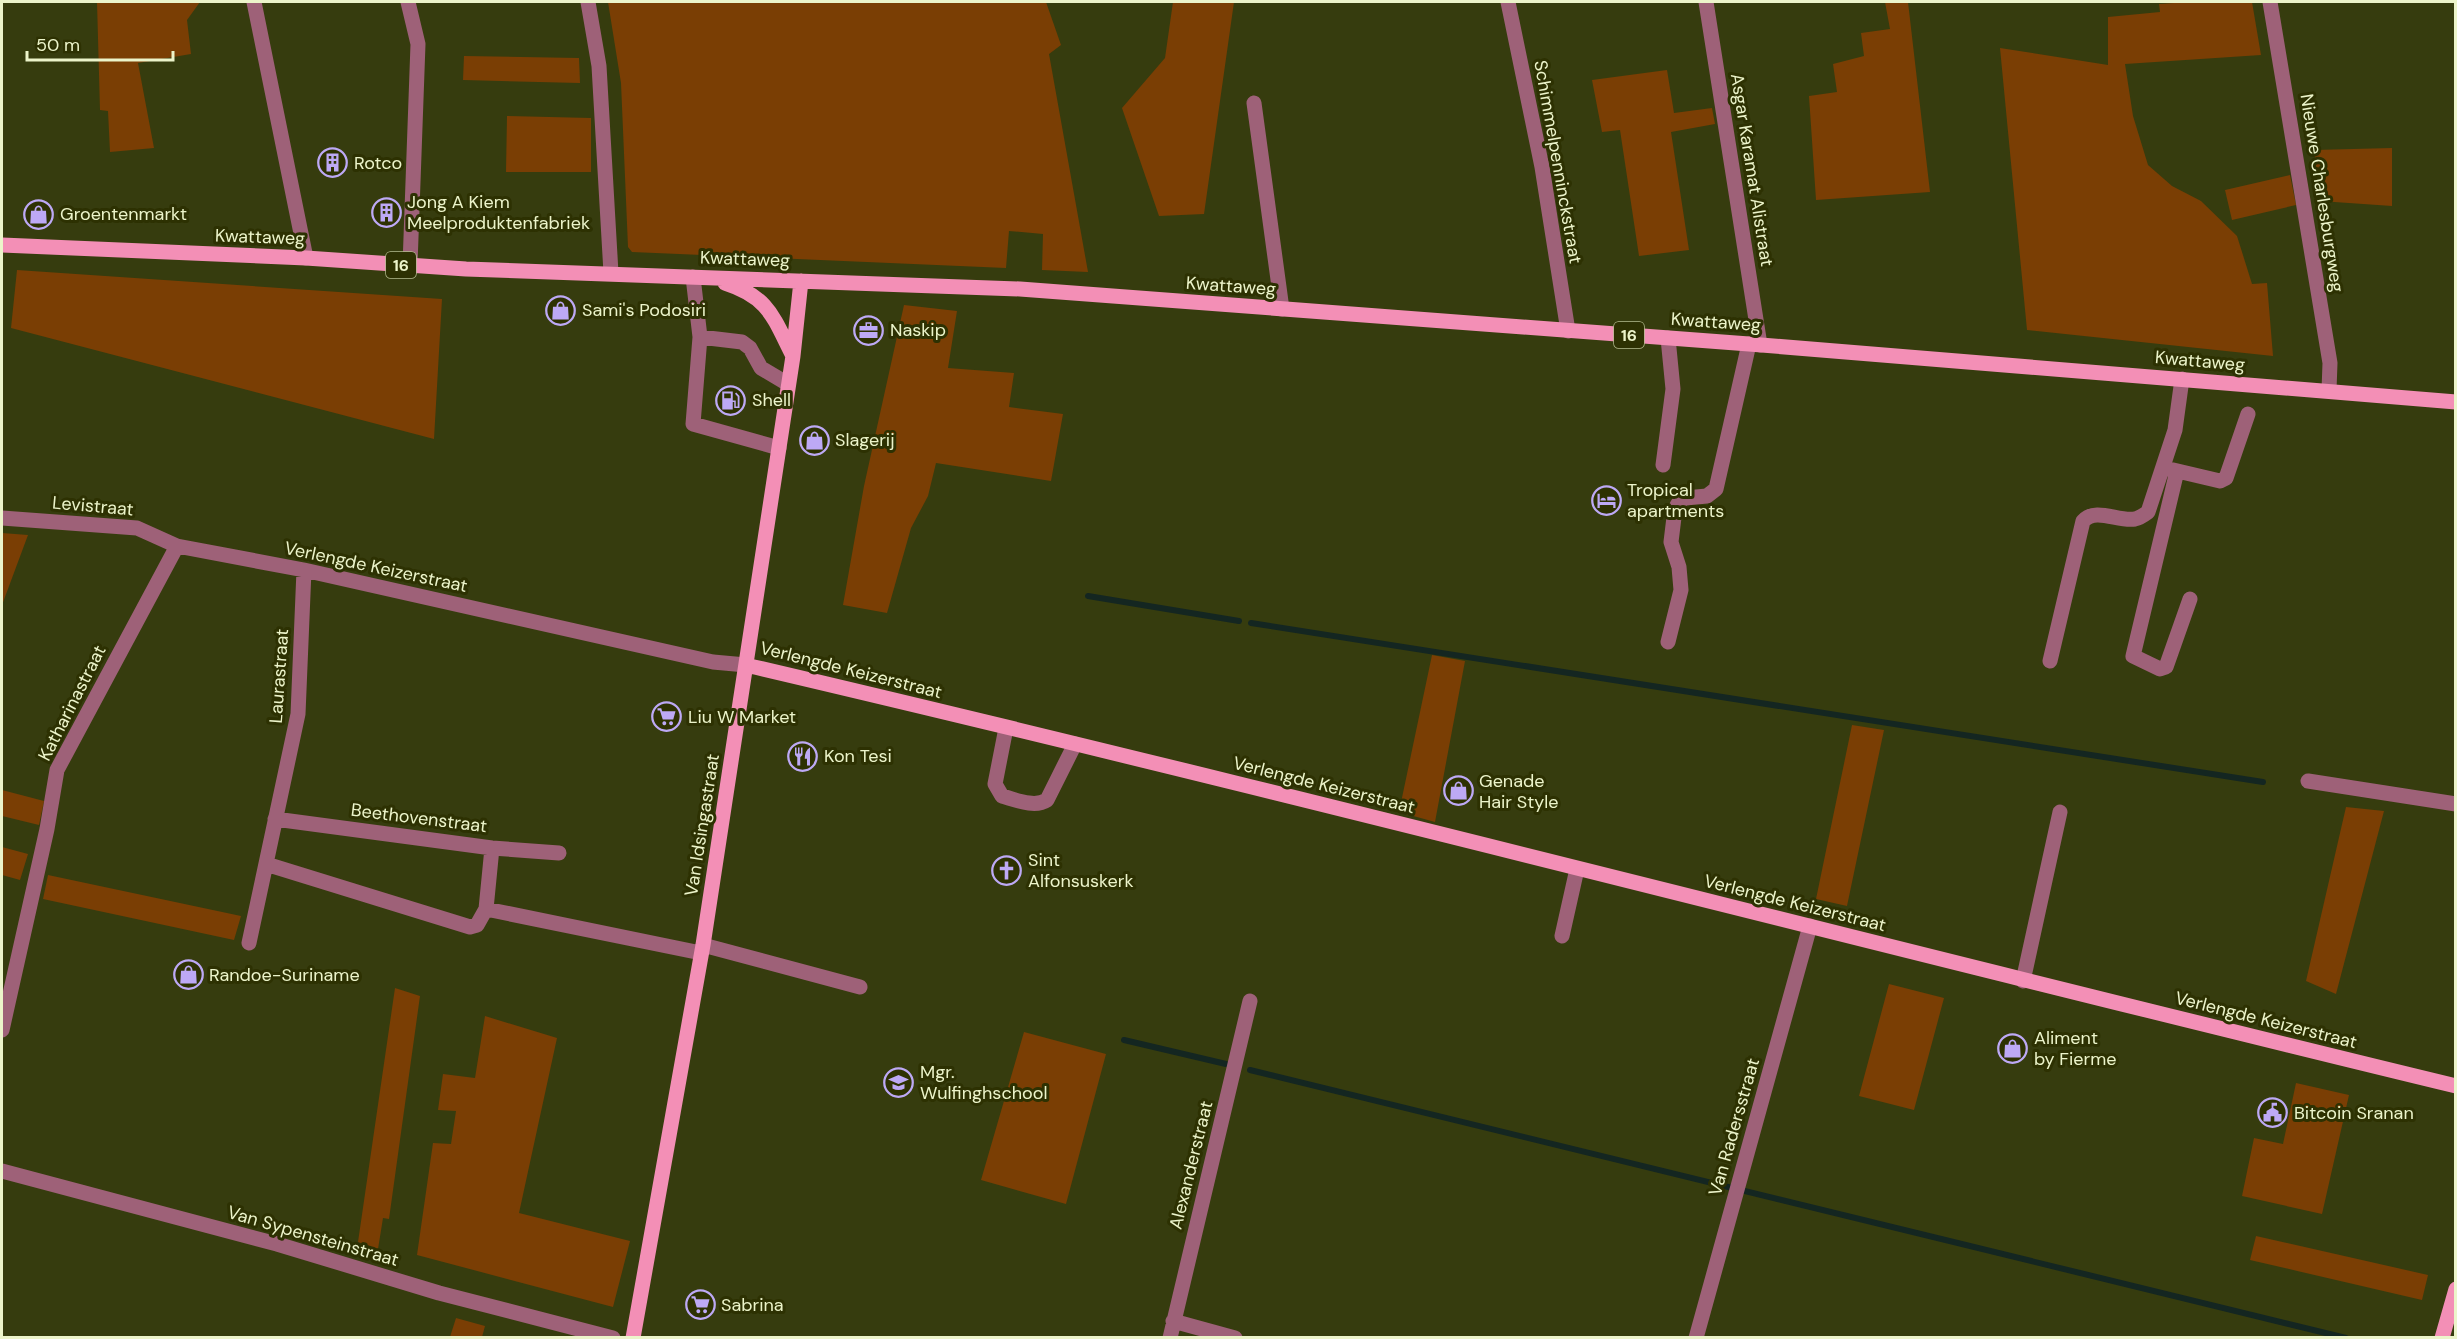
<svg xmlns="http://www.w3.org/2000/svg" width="2457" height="1339" viewBox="0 0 2457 1339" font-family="'DM Sans',sans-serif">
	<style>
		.green { fill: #7a3e04 }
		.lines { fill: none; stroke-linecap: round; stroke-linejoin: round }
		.stream { stroke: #142621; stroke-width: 6 }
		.minor { stroke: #9e6178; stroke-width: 15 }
		.major { stroke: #f38fb6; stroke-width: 15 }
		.labels { text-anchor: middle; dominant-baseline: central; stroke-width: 6; stroke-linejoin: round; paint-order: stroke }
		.shield { fill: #2d3102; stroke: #b3ba8e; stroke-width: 1.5 }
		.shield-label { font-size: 16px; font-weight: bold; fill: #ecf4ca }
		.street-label { font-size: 18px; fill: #ecf4ca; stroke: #2d3102 }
		.poi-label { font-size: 18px; fill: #ecf4ca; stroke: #2d3102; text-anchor: start }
	</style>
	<rect width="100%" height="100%" fill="#363c0e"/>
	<path class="green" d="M97 2H200L187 20 191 54 138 63 154 148 110 152 108 111 100 110Z
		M608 2H1046L1061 45 1049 54 1088 272 1042 270 1043 234 1009 231 1006 268 632 252 628 247 621 83Z
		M1173 2H1234L1204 214 1159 216 1122 108 1165 58Z
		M1885 2H1908L1930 192 1816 200 1809 96 1837 92 1833 64 1864 56 1861 33 1890 29Z
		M2189 2H2252L2261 55 2125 64 2133 116 2148 165 2172 186 2201 201 2237 236 2252 284 2267 283 2273 356 2027 330 2000 48 2108 65V17L2160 12 2159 4Z
		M464 56 579 58 580 83 463 80Z
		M1667 70 1674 113 1712 108 1715 124 1671 132 1689 250 1639 256 1620 130 1602 132 1592 80Z
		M507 116 591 118V172H506Z
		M2392 148V206L2320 201 2314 150Z
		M2290 175 2296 205 2232 220 2225 190Z
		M17 270 442 299 434 439 11 328Z
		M904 305 957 311 948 368 1014 373 1009 407 1063 414 1051 481 936 463 928 496 911 528 887 613 843 605 864 486Z
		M2 533 28 535 2 605Z
		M1432 655 1465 661 1435 822 1399 812Z
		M1852 725 1884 730 1847 906 1816 899Z
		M2 790 44 801 39 825 2 816Z
		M2346 807 2384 811 2336 994 2306 981Z
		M2 847 28 854 20 880 2 875Z
		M48 875 241 916 234 940 43 899Z
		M1889 984 1944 998 1914 1110 1859 1096Z
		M395 988 420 996 389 1219 383 1218 378 1249 358 1242Z
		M485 1016 557 1038 519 1213 630 1241 613 1307 417 1255 433 1143 451 1144 456 1111 438 1110 443 1074 475 1078Z
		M1024 1032 1106 1054 1066 1204 981 1180Z
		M2296 1083 2349 1095 2322 1214 2242 1196 2254 1138 2283 1144Z
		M2256 1236 2428 1275 2422 1300 2250 1260Z
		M456 1318 485 1326 482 1337H450Z"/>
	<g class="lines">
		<path class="stream" d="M1088 596 1239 621
			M1251 623 2263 782
			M1124 1040 1226 1064
			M1250 1070 2346 1338"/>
		<path class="minor" d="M254 2 306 258
			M408 2 418 44 410 265
			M588 2 599 66 611 273
			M1508 2 1542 167 1568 331
			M1706 2 1760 345
			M2270 2 2330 363 2329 390
			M1254 103 1282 309
			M693 277 700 337 693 424 779 448
			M700 337 742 342 750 348 761 368 788 384
			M1663 465 1673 389 1668 338
			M2169 469 2220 481 2226 478 2248 414
			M2177 471 2133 656 2160 669 2166 667 2190 599
			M2 518 137 528 177 546 304 570 713 662 746 665
			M1668 642 1681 590 1679 567 1671 542 1675 509 1679 502 1685 498 1707 496 1716 489 1749 344
			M2050 661 2083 521C2096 507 2118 522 2135 519 2140 518 2144 515 2148 512L2175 430 2182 379
			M1006 728 995 784 1002 796C1016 800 1035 808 1047 800L1075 744
			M2308 781 2456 804
			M275 819 492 848 559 853
			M266 864 470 927 477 925 486 909 492 848
			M486 909 701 953
			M1562 936 1577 869
			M249 943 298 714 304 570
			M703 945 860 987
			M2023 981 2060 812
			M2 1030 47 829 57 770 177 546
			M2 1171 277 1244 439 1293 613 1338
			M1173 1321 1235 1338
			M1170 1338 1250 1001
			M1696 1338 1810 926"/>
		<path class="major" d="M2 245 306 258 466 269 1020 289 1749 344 2456 402
			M725 283C769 297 773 317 793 356
			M746 665C1318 799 1885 948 2456 1086
			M633 1338 703 945 793 356 801 281
			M2442 1338 2456 1289"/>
	</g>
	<defs>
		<symbol id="building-ring" viewBox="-11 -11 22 22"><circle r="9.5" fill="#2d3102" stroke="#bda9f5" stroke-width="1.5"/><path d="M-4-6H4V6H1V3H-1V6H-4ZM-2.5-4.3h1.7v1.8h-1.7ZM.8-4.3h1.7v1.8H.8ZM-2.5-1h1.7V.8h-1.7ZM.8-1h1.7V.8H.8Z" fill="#bda9f5"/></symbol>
		<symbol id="shop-ring" viewBox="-11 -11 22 22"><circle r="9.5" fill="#2d3102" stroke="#bda9f5" stroke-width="1.5"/><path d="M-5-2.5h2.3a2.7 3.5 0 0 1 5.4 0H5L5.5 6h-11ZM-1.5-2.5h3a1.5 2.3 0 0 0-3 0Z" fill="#bda9f5"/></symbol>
		<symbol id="office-ring" viewBox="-11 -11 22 22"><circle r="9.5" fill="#2d3102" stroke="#bda9f5" stroke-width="1.5"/><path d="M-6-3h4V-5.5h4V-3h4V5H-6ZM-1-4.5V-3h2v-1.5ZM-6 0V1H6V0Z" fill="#bda9f5"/></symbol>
		<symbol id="fuel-ring" viewBox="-11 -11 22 22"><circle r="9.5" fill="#2d3102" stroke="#bda9f5" stroke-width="1.5"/><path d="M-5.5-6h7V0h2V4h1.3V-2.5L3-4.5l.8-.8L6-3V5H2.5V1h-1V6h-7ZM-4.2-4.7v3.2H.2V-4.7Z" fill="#bda9f5"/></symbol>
		<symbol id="hotel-ring" viewBox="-11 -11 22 22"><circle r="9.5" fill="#2d3102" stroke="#bda9f5" stroke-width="1.5"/><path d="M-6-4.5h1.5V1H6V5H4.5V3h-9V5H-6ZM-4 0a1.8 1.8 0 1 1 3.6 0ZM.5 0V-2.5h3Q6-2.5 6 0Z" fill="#bda9f5"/></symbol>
		<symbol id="supermarket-ring" viewBox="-11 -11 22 22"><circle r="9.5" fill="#2d3102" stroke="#bda9f5" stroke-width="1.5"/><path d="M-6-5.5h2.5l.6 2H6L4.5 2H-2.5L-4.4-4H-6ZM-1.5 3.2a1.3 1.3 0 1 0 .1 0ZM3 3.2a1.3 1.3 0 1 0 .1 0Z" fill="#bda9f5"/></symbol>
		<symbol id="restaurant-ring" viewBox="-11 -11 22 22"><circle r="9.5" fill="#2d3102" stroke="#bda9f5" stroke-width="1.5"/><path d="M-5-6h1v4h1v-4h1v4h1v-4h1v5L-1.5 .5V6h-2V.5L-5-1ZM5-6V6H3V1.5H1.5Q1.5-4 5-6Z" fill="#bda9f5"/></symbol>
		<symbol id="church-ring" viewBox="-11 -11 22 22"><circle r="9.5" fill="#2d3102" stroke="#bda9f5" stroke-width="1.5"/><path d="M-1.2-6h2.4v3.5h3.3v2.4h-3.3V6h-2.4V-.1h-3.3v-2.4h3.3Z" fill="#bda9f5"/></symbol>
		<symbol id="school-ring" viewBox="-11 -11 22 22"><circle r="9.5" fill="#2d3102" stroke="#bda9f5" stroke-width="1.5"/><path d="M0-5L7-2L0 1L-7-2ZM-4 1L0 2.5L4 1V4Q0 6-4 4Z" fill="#bda9f5"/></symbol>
		<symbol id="civic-ring" viewBox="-11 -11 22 22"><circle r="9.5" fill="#2d3102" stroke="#bda9f5" stroke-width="1.5"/><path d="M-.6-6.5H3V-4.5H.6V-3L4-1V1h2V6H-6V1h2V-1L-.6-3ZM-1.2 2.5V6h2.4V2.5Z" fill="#bda9f5"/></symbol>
	</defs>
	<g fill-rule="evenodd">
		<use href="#building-ring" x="316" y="146" width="33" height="33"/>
		<use href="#building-ring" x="370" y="196" width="33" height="33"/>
		<use href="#shop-ring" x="22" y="198" width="33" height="33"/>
		<use href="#shop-ring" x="544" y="294" width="33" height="33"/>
		<use href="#office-ring" x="852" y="314" width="33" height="33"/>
		<use href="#fuel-ring" x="714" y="384" width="33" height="33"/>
		<use href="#shop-ring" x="798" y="424" width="33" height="33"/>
		<use href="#hotel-ring" x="1590" y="484" width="33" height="33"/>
		<use href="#supermarket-ring" x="650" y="700" width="33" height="33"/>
		<use href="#restaurant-ring" x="786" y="740" width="33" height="33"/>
		<use href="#shop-ring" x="1442" y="774" width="33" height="33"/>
		<use href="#church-ring" x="990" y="854" width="33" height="33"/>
		<use href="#shop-ring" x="172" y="958" width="33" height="33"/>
		<use href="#shop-ring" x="1996" y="1032" width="33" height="33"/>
		<use href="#school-ring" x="882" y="1066" width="33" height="33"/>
		<use href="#civic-ring" x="2256" y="1096" width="33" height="33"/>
		<use href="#supermarket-ring" x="684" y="1288" width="33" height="33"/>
	</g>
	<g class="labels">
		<g class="shield">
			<rect x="386" y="252" width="30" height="26" rx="4.5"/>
			<rect x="1614" y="322" width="30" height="26" rx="4.5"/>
		</g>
		<g class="shield-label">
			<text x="401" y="265">16</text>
			<text x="1629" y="335">16</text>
		</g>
		<g class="street-label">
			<text transform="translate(1558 162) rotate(80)">Schimmelpenninckstraat</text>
			<text transform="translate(1752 170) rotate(81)">Asgar Karamat Alistraat</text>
			<text transform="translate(2322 193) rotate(81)">Nieuwe Charlesburgweg</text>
			<text transform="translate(260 237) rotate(2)">Kwattaweg</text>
			<text transform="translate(745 259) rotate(2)">Kwattaweg</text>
			<text transform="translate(1231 286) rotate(4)">Kwattaweg</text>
			<text transform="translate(1716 322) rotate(4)">Kwattaweg</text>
			<text transform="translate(2200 361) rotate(5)">Kwattaweg</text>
			<text transform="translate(93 506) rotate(5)">Levistraat</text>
			<text transform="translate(376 567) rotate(12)">Verlengde Keizerstraat</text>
			<text transform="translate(851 670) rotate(14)">Verlengde Keizerstraat</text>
			<text transform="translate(279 676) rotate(-86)">Laurastraat</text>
			<text transform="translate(72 703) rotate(-63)">Katharinastraat</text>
			<text transform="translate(1324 785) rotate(14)">Verlengde Keizerstraat</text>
			<text transform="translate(419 818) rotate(7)">Beethovenstraat</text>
			<text transform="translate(702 825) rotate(-81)">Van Idsingastraat</text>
			<text transform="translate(1795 903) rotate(14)">Verlengde Keizerstraat</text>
			<text transform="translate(2266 1020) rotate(14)">Verlengde Keizerstraat</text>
			<text transform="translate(1734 1127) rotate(-74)">Van Radersstraat</text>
			<text transform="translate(1191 1165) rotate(-76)">Alexanderstraat</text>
			<text transform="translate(313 1236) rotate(16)">Van Sypensteinstraat</text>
		</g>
		<g class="poi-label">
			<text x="354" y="163">Rotco</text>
			<text x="407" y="202">Jong A Kiem<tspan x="407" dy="21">Meelproduktenfabriek</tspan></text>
			<text x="60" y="214">Groentenmarkt</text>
			<text x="582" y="310">Sami's Podosiri</text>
			<text x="890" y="330">Naskip</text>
			<text x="752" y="400">Shell</text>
			<text x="835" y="440">Slagerij</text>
			<text x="1627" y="490">Tropical<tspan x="1627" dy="21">apartments</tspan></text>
			<text x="688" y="717">Liu W Market</text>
			<text x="824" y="756">Kon Tesi</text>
			<text x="1479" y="781">Genade<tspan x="1479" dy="21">Hair Style</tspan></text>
			<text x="1028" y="860">Sint<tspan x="1028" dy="21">Alfonsuskerk</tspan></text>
			<text x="209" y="975">Randoe-Suriname</text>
			<text x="2034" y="1038">Aliment<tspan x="2034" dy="21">by Fierme</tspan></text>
			<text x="920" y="1072">Mgr.<tspan x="920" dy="21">Wulfinghschool</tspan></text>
			<text x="2294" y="1113">Bitcoin Sranan</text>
			<text x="721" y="1305">Sabrina</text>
		</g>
	</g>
	<rect width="2457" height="1339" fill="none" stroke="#ecf4ca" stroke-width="6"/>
	<path d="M27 51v9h146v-9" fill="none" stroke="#ecf4ca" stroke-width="3"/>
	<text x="36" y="51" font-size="18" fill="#ecf4ca" stroke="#2d3102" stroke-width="4.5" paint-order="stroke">50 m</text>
</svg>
